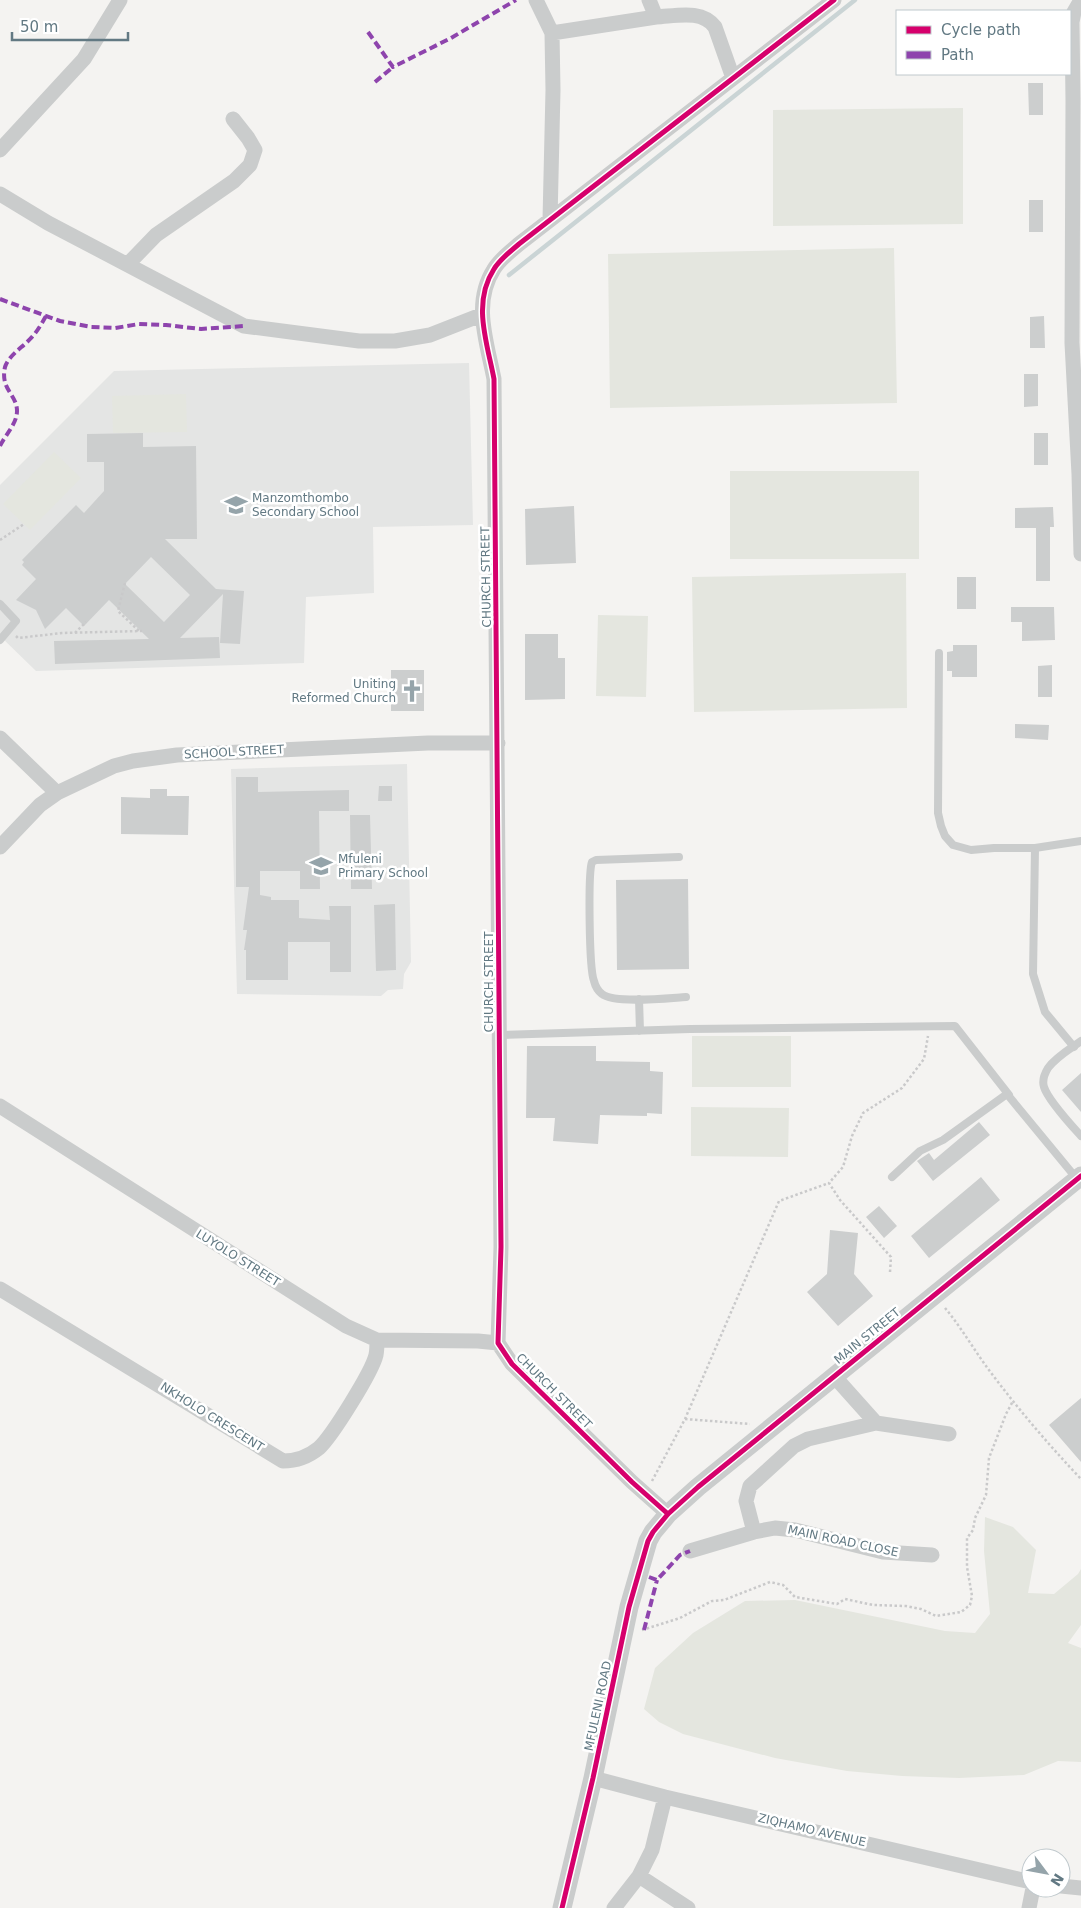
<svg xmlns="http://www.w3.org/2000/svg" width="1081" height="1908" viewBox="0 0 1081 1908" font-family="'DejaVu Sans',sans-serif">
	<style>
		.built { fill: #e4e5e4 }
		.green { fill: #e4e6df }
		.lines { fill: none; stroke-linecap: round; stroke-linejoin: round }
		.stream { stroke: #cad4d5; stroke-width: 4.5 }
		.building { fill: #cccece; fill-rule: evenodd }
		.path { stroke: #c9c9ca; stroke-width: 2.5; stroke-dasharray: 2.5 2.5; stroke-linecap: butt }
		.service { stroke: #cacccc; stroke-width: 8 }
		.minor { stroke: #cacccc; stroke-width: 15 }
		.tertiary { stroke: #cacccc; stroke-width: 19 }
		.quiet { stroke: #8e44ad; stroke-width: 4; stroke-dasharray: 8 4; stroke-linecap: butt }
		.cycleway-casing { stroke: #fff; stroke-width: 8 }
		.cycleway { stroke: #d6006c; stroke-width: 5 }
		.labels { text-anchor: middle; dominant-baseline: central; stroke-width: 5; stroke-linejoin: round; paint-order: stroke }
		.poi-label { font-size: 12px; fill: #627983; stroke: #fff; text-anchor: start }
		.street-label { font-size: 12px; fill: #627983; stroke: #fff }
	</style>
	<rect width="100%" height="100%" fill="#f4f3f1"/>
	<path class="built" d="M469 363 473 525 373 527 374 593 306 597 304 663 36 671 0 636V485L114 371Z
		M407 764 411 962 404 974 403 989 388 990 381 996 237 994 231 769Z"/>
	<path class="green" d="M963 108V224L773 226V110Z
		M894 248 897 403 610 408 608 254Z
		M186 394 187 432 113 433 112 396Z
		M54 452 81 478 30 530 3 504Z
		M730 471H919V559H730Z
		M906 573 907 708 694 712 692 577Z
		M598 615 648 616 646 697 596 696Z
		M692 1036H791V1087H692Z
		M691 1107 789 1108 788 1157 691 1156Z
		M985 1517 1013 1527 1036 1550 1028 1593 1054 1594 1078 1574 1081 1569V1625L1068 1643 1081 1648V1762L1058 1761 1024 1775 959 1778 902 1776 847 1771 775 1758 683 1734 659 1722 644 1709 655 1668 693 1633 745 1601 795 1600 945 1631 975 1633 990 1614 984 1551Z"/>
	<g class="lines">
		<path class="stream" d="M509 275 855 0"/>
	</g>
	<path class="building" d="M1028 83H1043V115H1029Z
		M1029 200H1043V232H1029Z
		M1044 316 1045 348H1030V317Z
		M1024 374H1038V406L1024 407Z
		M143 433V447L196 446 197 539H165L216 589 244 591 240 644 220 643 223 594 180 638 219 637 220 658 55 664 54 641 149 639 109 600 84 626 66 608 45 629 36 610 16 600 36 579 22 565 24 562 22 560 76 505 84 513 104 491V462H87V434ZM151 557 190 595 164 622 125 584Z
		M1034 433H1048V465H1034Z
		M574 506 576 563 526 565 525 509Z
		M1053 507 1054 527H1050V581H1036V528H1015V508Z
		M957 577H976V609H957Z
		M1011 607H1054L1055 640 1022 641V622H1011Z
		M525 634H558V658H565V699L525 700Z
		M953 645H977V677H952V671H947V652L953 651Z
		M1052 665V697H1038V666Z
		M391 670H424V711H391Z
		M1015 724 1049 725 1048 740 1015 738Z
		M236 777H258V792L349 790V811H319L320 889H300V871H260V895L271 897V900H299V918L330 920 329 906H351V972H330V942H288V980H246V950H244L247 930H243L249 887H236Z
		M379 786H392V801H378Z
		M150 789H167V796H189L188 835 121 834V797L150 798Z
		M350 815H370L372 889H351Z
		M688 879 689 969 617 970 616 880Z
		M395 904 396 970 376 971 374 905Z
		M527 1046H596V1061L650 1062V1071L663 1072 662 1114 647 1113V1116L600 1115 598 1144 553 1141 555 1118H526Z
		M1081 1073V1112L1062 1090Z
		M979 1122 990 1135 933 1181 917 1161 929 1153 934 1160Z
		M981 1177 1000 1200 929 1258 911 1236Z
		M879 1206 897 1226 884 1238 866 1217Z
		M830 1230 858 1233 854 1274 873 1296 838 1326 807 1292 827 1274Z
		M1081 1398V1462L1049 1425Z"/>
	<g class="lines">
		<path class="path" d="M0 540 24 524
			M125 583 118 611 139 631
			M75 633 86 622
			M16 636 18 638 62 633 142 631
			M890 1272 891 1257 840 1200 829 1183 843 1167 852 1136 863 1113 902 1088 924 1059 928 1036
			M945 1308C961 1327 974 1350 989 1370 1018 1409 1048 1444 1081 1479
			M685 1419 750 1424
			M652 1481 685 1419 779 1201 829 1183
			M642 1630 680 1618 712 1601 724 1600 770 1582 783 1585 795 1597 837 1604 845 1599 873 1605 906 1606 921 1609 936 1616 961 1612 970 1605 972 1596 967 1567V1538L973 1530 975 1518 986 1495 989 1458 1006 1414 1013 1401"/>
		<path class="service" d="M0 604 16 621 0 640
			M939 653 938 813 941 826 945 836 953 845 971 850 994 848H1035L1081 841
			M1035 848 1033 974 1045 1012 1074 1047
			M679 857 596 860 592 862C588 872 589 969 594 981 595 985 598 991 602 994 614 1004 669 998 686 997
			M639 999 640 1031
			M500 1035 690 1029 955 1026 1009 1095
			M1081 1041C1070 1049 1056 1057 1048 1068 1045 1073 1042 1081 1044 1087 1048 1100 1071 1125 1081 1136
			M892 1177 920 1151 943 1140 1007 1094 1077 1179"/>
		<path class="minor" d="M536 0 552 33 553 90 550 220
			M649 0 656 17C676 16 702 9 715 27L733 78
			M1081 0 1074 12 1072 22 1073 101 1072 343 1079 474 1081 554
			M552 33 656 17
			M0 150 84 59 120 0
			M0 194 48 223 244 326 359 341H395L430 335 481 315
			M128 264 156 235 234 181 250 165 255 150 248 138 233 119
			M0 738 57 793
			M0 847 40 805 57 793 114 766 133 761 177 755 428 743H498
			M0 1106 346 1326 377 1340 478 1341 498 1343
			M0 1289 283 1461C297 1461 308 1457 319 1448 332 1436 372 1372 376 1355 377 1350 377 1345 377 1340
			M834 1376 876 1423
			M668 1514 632 1482 512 1364 498 1343 501 1247 494 379C487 342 472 303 494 269 500 259 511 251 519 244L834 0
			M754 1532 746 1501 750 1486 794 1446 808 1439 876 1423 949 1434
			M690 1551 754 1532 775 1528 795 1530 883 1552 932 1555
			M593 1778 665 1797 1031 1882
			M639 1876 688 1908
			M1061 1886 1081 1888
			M614 1908 639 1876 652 1850 665 1797
			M1029 1908 1033 1888"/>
		<path class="tertiary" d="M562 1908 593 1778 629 1607 648 1541 653 1532 668 1514 698 1487 1081 1176"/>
		<path class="quiet" d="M368 32 393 67 451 38 516 0
			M375 82 393 67
			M0 299 60 321 91 327 115 328 139 324 166 325 201 329 244 326
			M0 446C5 435 17 424 17 411 17 394 0 390 5 367 9 355 22 348 31 338 37 332 42 323 46 316
			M649 1577 657 1580 680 1555 690 1551
			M644 1630 657 1580"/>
		<defs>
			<path id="cycleway" d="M668 1514 632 1482 512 1364 498 1343 501 1247 494 379C487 342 472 303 494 269 500 259 511 251 519 244L834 0
				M562 1908 593 1778 629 1607 648 1541 653 1532 668 1514 698 1487 1081 1176"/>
		</defs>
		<use href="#cycleway" class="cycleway-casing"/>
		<use href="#cycleway" class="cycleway"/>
	</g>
	<defs>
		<symbol id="school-bare" viewBox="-9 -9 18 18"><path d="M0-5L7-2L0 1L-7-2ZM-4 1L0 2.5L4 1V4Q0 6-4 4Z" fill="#95a4aa" stroke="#fff" stroke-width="2.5" paint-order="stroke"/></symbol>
		<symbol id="church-bare" viewBox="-9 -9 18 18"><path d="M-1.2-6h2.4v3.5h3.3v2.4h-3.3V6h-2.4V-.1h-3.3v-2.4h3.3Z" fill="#95a4aa" stroke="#fff" stroke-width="2.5" paint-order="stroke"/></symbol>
	</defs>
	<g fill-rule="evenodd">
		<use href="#school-bare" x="220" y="489" width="32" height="32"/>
		<use href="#church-bare" x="396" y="675" width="32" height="32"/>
		<use href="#school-bare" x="305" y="850" width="32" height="32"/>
	</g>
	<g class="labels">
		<g class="poi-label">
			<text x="252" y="498">Manzomthombo<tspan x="252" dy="14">Secondary School</tspan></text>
			<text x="396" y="684" text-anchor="end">Uniting<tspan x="396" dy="14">Reformed Church</tspan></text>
			<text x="338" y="859">Mfuleni<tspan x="338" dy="14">Primary School</tspan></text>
		</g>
		<g class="street-label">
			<text transform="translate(486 577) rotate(-91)">CHURCH STREET</text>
			<text transform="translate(234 752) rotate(-3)">SCHOOL STREET</text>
			<text transform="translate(489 982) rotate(-90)">CHURCH STREET</text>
			<text transform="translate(238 1258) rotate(32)">LUYOLO STREET</text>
			<text transform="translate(867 1336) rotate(-39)">MAIN STREET</text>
			<text transform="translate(554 1391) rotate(45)">CHURCH STREET</text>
			<text transform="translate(212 1417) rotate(32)">NKHOLO CRESCENT</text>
			<text transform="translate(843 1541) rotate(12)">MAIN ROAD CLOSE</text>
			<text transform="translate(598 1706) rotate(-78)">MFULENI ROAD</text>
			<text transform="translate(812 1830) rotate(13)">ZIQHAMO AVENUE</text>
		</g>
	</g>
	<rect x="896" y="10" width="175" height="65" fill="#ffffff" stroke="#c0c9cd"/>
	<rect x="906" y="26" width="25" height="8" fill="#d6006c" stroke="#c0c9cd"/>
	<text x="941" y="35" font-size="15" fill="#627983">Cycle path</text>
	<rect x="906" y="51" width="25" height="8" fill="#8e44ad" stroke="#c0c9cd"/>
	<text x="941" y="60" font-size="15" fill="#627983">Path</text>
	<g transform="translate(1046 1873) rotate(122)"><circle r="24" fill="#ffffff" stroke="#c0c9cd"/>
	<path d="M0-4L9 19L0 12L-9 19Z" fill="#95a4aa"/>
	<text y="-8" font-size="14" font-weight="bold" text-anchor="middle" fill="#627983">N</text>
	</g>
	<path d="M12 32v8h116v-8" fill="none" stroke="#627983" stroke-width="2.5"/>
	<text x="20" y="32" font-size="15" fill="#627983" stroke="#ffffff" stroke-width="4" paint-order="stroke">50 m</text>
</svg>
